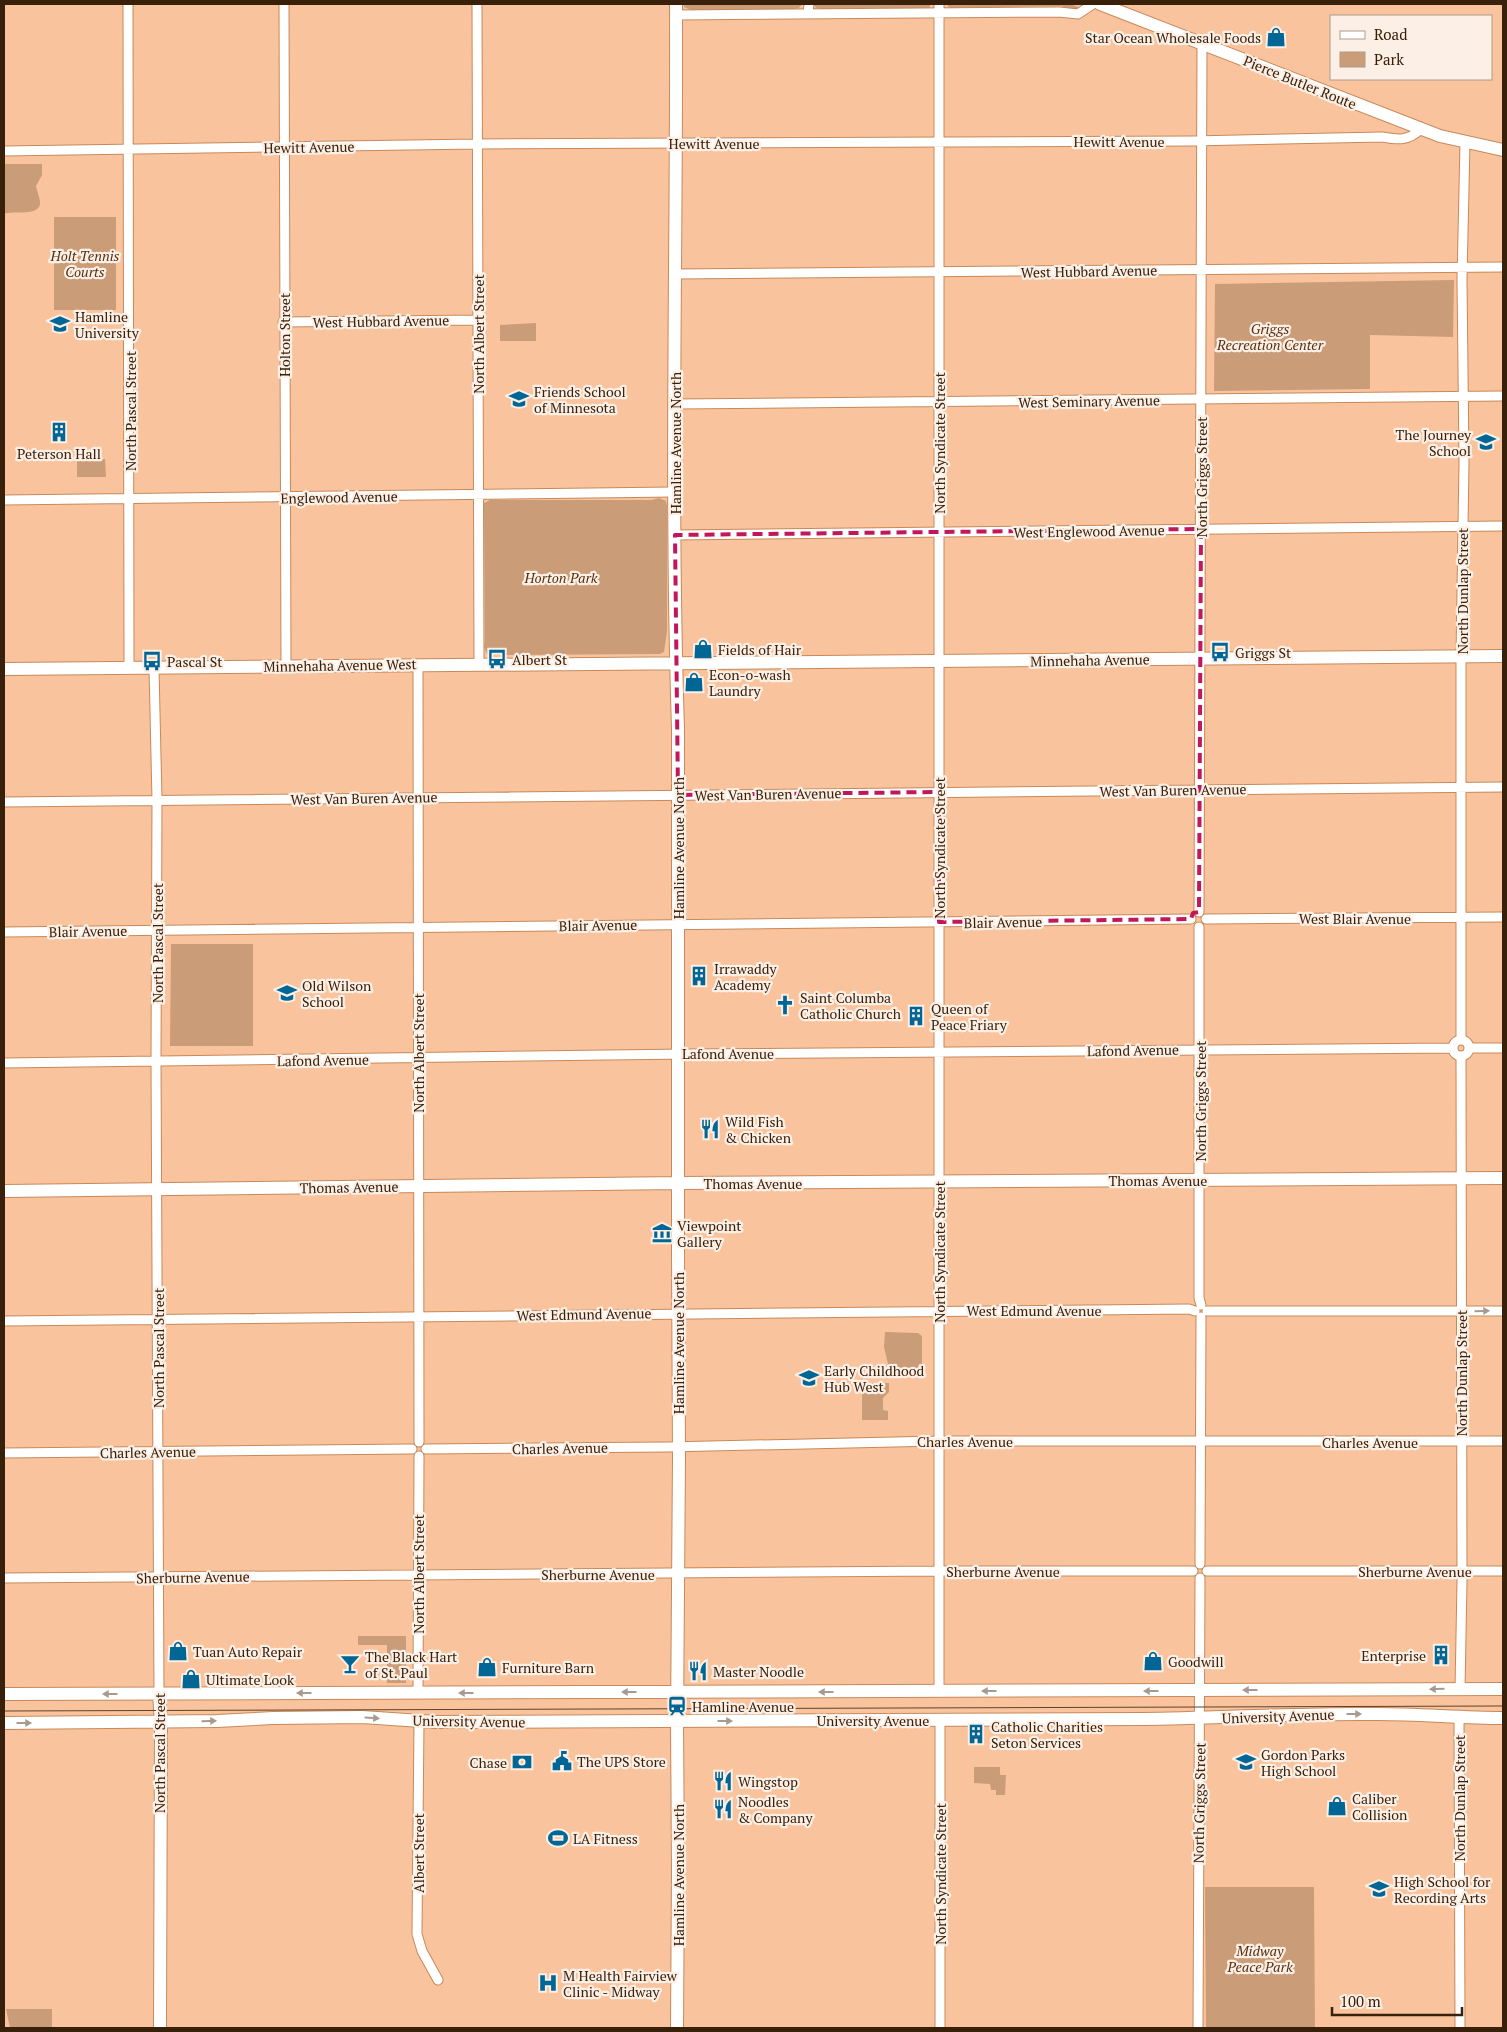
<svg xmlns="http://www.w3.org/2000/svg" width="1507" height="2032" viewBox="0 0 1507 2032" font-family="'PT Serif',serif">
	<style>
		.green { fill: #cb9c78 }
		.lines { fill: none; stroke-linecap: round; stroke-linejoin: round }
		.street-casing { stroke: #c78959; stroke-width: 11 }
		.secondary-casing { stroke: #c78959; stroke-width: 14 }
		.street { stroke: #fff; stroke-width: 9 }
		.secondary { stroke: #fff; stroke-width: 12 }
		.tram { stroke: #604229; stroke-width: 1 }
		.oneway { fill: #a69b91 }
		.marked { fill: none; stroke: #c2185b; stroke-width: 4; stroke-dasharray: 10 6; stroke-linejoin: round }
		.labels { text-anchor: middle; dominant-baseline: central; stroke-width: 4.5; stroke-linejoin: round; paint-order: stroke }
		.poi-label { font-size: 14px; fill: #39200b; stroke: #fcefe5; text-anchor: start }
		.street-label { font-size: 14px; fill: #39200b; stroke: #fcefe5 }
		.park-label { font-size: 14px; font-style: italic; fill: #553010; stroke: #fcefe5 }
	</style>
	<rect width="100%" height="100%" fill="#f9c49d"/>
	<path class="green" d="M684 4H802L799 8 795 9 691 10 684 7Z
		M813 4H931L929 8 820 9 816 8Z
		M946 4H1070L1081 8 1080 10 1072 11 1062 6 950 8Z
		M4 164H42V175L36 186C37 191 40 198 40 203 40 217 13 210 4 214Z
		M54 217H116V310H54Z
		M1454 280 1453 337 1370 335V389L1214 391 1215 284Z
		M536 323V341H500V325Z
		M105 459 106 477H77V460Z
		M659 498 666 501 667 506V631L664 652 660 654 491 655 487 654 484 647 485 642 484 503 490 500H652Z
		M171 944H253V1046H170Z
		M885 1332 918 1333 922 1336V1371H902L888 1364 884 1347Z
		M862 1383H889V1392L883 1398V1410L888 1411V1420H862Z
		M358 1636H406V1683H387V1645H358Z
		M974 1767H1000V1775H1006L1005 1795H996V1790H991L990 1784 974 1783Z
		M1205 1887H1314L1315 2028H1206Z
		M6 2009H52V2028H10Z"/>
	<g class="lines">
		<defs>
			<path id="street" d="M128 4 129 668
				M284 4 286 666
				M477 4 479 663
				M808 14 809 4
				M676 15 1059 12 1078 14 1093 4
				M4 151 478 144 1192 141 1382 137C1399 140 1408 141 1421 129
				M675 274 1503 267
				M283 322 478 320
				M675 404 1503 396
				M4 500 674 492
				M675 535 1503 526
				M418 665 419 1442
				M154 668 157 800 156 1061 159 1694
				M4 802 1503 787
				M1199 912 1202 43
				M1206 919 1503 917
				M1199 927V1298L1201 1305
				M4 932 1191 919
				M1453 1048a8 8 0 1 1 16 0a8 8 0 1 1-16 0Z
				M1461 1040V657L1464 462 1462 279 1465 143
				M1469 1048H1503
				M4 1063 688 1054 1453 1048
				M1207 1311H1503
				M4 1321 1189 1309 1195 1311
				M426 1449 668 1447 938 1441H1503
				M4 1453 412 1449
				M1200 1564 1201 1317
				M1207 1571H1503
				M4 1578 939 1571H1193
				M1460 1689 1462 1582 1461 1056
				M939 1691V4
				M418 1693 419 1456
				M1459 1717 1460 2028
				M419 1721 417 1934 422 1951 438 1980
				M940 2028V1720
				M1198 2028 1200 1578"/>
			<path id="secondary" d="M676 4C677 245 670 487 678 728V1248L679 1458 677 1721 678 1869 677 2028
				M1100 4 1440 136 1503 150
				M4 669 1503 656
				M4 1191 679 1183 1503 1178
				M4 1694 1503 1689
				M159 1694 161 1722 160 2028
				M4 1723 217 1721 273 1718 362 1717 436 1722 1142 1719C1221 1718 1299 1713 1378 1714 1420 1714 1461 1718 1503 1718"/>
		</defs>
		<use href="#street" class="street-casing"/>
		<use href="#secondary" class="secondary-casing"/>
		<use href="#street" class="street"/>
		<use href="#secondary" class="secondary"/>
		<path class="tram" d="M4 1711 1503 1706"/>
	</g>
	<defs><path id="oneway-solid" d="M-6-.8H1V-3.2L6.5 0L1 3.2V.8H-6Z" transform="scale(1.25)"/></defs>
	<g class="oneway">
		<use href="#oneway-solid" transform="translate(1482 1311) rotate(-1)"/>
		<use href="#oneway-solid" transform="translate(1437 1689) rotate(179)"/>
		<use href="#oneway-solid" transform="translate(1250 1690) rotate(180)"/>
		<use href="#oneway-solid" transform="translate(989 1691) rotate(180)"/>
		<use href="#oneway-solid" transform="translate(1151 1691) rotate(180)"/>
		<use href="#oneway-solid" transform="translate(629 1692) rotate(180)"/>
		<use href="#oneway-solid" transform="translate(826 1692) rotate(180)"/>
		<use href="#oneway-solid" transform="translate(304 1693) rotate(180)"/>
		<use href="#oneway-solid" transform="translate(466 1693) rotate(180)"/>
		<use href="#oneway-solid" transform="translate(110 1694) rotate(180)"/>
		<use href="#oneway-solid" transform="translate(1354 1714)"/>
		<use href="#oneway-solid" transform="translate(372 1718) rotate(3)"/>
		<use href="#oneway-solid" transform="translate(209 1721) rotate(-1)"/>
		<use href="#oneway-solid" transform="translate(725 1721)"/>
		<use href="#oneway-solid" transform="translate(24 1723)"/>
	</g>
	<path class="marked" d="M1201 529 1199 912 1193 913 1191 919 939 922V792L678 795 675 535Z"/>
	<defs>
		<symbol id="shop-bare" viewBox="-9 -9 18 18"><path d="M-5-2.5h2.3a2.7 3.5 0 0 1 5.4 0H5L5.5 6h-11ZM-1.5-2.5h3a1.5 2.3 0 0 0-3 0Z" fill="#006695" stroke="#fcefe5" stroke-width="2.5" paint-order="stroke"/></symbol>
		<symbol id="university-bare" viewBox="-9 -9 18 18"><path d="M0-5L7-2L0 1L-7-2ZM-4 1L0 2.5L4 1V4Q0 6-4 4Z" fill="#006695" stroke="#fcefe5" stroke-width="2.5" paint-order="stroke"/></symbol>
		<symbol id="school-bare" viewBox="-9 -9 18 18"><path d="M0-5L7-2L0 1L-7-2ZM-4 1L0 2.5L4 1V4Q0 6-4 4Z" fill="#006695" stroke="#fcefe5" stroke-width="2.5" paint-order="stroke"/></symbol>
		<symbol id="building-bare" viewBox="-9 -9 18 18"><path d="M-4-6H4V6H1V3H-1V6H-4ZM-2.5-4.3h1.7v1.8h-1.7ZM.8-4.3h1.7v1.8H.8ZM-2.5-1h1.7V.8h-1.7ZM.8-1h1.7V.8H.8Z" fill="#006695" stroke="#fcefe5" stroke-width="2.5" paint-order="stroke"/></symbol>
		<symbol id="bus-bare" viewBox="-9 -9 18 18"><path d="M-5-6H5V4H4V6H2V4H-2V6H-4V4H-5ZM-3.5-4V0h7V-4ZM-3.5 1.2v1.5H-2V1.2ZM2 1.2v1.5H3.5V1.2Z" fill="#006695" stroke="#fcefe5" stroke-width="2.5" paint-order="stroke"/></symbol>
		<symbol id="church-bare" viewBox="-9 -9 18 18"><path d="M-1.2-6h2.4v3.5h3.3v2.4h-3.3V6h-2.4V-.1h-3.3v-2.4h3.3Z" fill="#006695" stroke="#fcefe5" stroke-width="2.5" paint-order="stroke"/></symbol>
		<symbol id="restaurant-bare" viewBox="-9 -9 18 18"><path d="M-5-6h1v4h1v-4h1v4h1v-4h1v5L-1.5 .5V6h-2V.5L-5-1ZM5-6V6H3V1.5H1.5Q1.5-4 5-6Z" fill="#006695" stroke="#fcefe5" stroke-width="2.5" paint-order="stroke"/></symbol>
		<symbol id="museum-bare" viewBox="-9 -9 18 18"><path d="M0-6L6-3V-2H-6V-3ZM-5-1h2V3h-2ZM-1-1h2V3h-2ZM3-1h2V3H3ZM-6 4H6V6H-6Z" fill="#006695" stroke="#fcefe5" stroke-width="2.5" paint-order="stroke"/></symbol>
		<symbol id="bar-bare" viewBox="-9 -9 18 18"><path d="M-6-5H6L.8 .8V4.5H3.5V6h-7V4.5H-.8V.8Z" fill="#006695" stroke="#fcefe5" stroke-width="2.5" paint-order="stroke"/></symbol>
		<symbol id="station-bare" viewBox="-9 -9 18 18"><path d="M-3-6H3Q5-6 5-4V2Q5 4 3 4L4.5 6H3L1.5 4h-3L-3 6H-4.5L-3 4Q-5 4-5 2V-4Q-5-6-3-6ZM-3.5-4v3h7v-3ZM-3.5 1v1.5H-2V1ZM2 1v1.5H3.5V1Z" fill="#006695" stroke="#fcefe5" stroke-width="2.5" paint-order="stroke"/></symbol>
		<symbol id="civic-bare" viewBox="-9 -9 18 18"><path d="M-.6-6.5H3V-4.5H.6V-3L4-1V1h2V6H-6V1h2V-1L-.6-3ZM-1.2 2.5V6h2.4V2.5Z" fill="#006695" stroke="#fcefe5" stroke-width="2.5" paint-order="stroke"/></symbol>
		<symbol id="bank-bare" viewBox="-9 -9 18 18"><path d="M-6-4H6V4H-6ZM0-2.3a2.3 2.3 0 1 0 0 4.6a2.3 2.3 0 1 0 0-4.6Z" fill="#006695" stroke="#fcefe5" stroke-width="2.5" paint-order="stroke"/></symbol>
		<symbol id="stadium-bare" viewBox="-9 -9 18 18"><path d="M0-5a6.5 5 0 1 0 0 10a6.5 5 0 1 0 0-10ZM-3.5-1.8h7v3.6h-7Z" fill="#006695" stroke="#fcefe5" stroke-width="2.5" paint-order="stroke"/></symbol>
		<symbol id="hospital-bare" viewBox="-9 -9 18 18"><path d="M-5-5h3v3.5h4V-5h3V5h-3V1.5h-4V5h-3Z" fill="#006695" stroke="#fcefe5" stroke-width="2.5" paint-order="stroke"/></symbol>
	</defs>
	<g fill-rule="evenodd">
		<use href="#shop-bare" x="1262" y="23" width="28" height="28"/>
		<use href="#university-bare" x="46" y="310" width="28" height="28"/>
		<use href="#school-bare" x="505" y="385" width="28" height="28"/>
		<use href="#building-bare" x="45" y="418" width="28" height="28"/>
		<use href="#school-bare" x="1472" y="428" width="28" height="28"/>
		<use href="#shop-bare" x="689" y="635" width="28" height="28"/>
		<use href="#bus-bare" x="1206" y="638" width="28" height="28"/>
		<use href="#bus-bare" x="483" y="645" width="28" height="28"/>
		<use href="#bus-bare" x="138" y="647" width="28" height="28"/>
		<use href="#shop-bare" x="680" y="668" width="28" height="28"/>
		<use href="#building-bare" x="685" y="962" width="28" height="28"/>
		<use href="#school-bare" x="273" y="979" width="28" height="28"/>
		<use href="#church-bare" x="771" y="991" width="28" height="28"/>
		<use href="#building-bare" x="902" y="1002" width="28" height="28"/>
		<use href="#restaurant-bare" x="696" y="1115" width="28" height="28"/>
		<use href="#museum-bare" x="648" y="1219" width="28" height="28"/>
		<use href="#school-bare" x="795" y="1364" width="28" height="28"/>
		<use href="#shop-bare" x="164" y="1637" width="28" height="28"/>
		<use href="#building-bare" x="1427" y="1641" width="28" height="28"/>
		<use href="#shop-bare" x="1139" y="1647" width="28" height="28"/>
		<use href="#bar-bare" x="336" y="1650" width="28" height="28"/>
		<use href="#shop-bare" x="473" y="1653" width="28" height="28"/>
		<use href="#restaurant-bare" x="684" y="1657" width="28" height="28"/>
		<use href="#shop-bare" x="177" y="1665" width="28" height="28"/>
		<use href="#station-bare" x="663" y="1692" width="28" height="28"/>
		<use href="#building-bare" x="962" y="1720" width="28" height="28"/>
		<use href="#civic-bare" x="548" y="1747" width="28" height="28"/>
		<use href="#bank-bare" x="508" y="1748" width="28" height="28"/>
		<use href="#school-bare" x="1232" y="1748" width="28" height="28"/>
		<use href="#restaurant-bare" x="709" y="1767" width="28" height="28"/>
		<use href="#shop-bare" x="1323" y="1792" width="28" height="28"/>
		<use href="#restaurant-bare" x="709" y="1795" width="28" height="28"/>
		<use href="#stadium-bare" x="544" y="1824" width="28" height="28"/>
		<use href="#school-bare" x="1365" y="1875" width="28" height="28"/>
		<use href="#hospital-bare" x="534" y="1969" width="28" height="28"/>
	</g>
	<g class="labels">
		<g class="poi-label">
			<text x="1261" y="37" text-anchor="end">Star Ocean Wholesale Foods</text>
			<text x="75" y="316">Hamline<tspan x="75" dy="16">University</tspan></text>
			<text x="534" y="391">Friends School<tspan x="534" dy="16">of Minnesota</tspan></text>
			<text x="1471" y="434" text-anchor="end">The Journey<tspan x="1471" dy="16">School</tspan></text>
			<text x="59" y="453" text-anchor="middle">Peterson Hall</text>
			<text x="718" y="649">Fields of Hair</text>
			<text x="1235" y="652">Griggs St</text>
			<text x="512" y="659">Albert St</text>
			<text x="167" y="661">Pascal St</text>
			<text x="709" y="674">Econ-o-wash<tspan x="709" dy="16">Laundry</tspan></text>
			<text x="714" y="968">Irrawaddy<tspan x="714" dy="16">Academy</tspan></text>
			<text x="302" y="985">Old Wilson<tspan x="302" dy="16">School</tspan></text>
			<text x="800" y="997">Saint Columba<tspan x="800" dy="16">Catholic Church</tspan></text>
			<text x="931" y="1008">Queen of<tspan x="931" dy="16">Peace Friary</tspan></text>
			<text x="725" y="1121">Wild Fish<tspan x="725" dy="16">&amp; Chicken</tspan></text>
			<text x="677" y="1225">Viewpoint<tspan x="677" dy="16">Gallery</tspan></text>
			<text x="824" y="1370">Early Childhood<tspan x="824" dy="16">Hub West</tspan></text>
			<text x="193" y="1651">Tuan Auto Repair</text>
			<text x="1426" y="1655" text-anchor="end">Enterprise</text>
			<text x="365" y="1656">The Black Hart<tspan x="365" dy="16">of St. Paul</tspan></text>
			<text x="1168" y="1661">Goodwill</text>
			<text x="502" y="1667">Furniture Barn</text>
			<text x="713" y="1671">Master Noodle</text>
			<text x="206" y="1679">Ultimate Look</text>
			<text x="692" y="1706">Hamline Avenue</text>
			<text x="991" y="1726">Catholic Charities<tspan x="991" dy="16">Seton Services</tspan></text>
			<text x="1261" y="1754">Gordon Parks<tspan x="1261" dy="16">High School</tspan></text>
			<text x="577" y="1761">The UPS Store</text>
			<text x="507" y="1762" text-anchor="end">Chase</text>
			<text x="738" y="1781">Wingstop</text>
			<text x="1352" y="1798">Caliber<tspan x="1352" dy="16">Collision</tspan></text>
			<text x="738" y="1801">Noodles<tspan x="738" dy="16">&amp; Company</tspan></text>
			<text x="573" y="1838">LA Fitness</text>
			<text x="1394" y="1881">High School for<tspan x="1394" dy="16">Recording Arts</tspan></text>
			<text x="563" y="1975">M Health Fairview<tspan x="563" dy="16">Clinic - Midway</tspan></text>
		</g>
		<g class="street-label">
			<text transform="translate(1300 82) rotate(22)">Pierce Butler Route</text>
			<text x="1119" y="141">Hewitt Avenue</text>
			<text x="714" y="143">Hewitt Avenue</text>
			<text transform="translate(309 147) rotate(-1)">Hewitt Avenue</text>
			<text transform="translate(1089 271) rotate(-1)">West Hubbard Avenue</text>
			<text transform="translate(381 321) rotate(-1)">West Hubbard Avenue</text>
			<text transform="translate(478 334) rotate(-90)">North Albert Street</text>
			<text transform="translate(284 335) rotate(-90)">Holton Street</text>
			<text transform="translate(1089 401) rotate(-1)">West Seminary Avenue</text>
			<text transform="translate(130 411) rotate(-90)">North Pascal Street</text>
			<text transform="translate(675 443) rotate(-90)">Hamline Avenue North</text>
			<text transform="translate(939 443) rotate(-90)">North Syndicate Street</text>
			<text transform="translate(1201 477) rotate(-90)">North Griggs Street</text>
			<text transform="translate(339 497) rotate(-1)">Englewood Avenue</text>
			<text transform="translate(1089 531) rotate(-1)">West Englewood Avenue</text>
			<text transform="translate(1462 591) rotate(-90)">North Dunlap Street</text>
			<text transform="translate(1090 660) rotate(-1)">Minnehaha Avenue</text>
			<text transform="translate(340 665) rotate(-1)">Minnehaha Avenue West</text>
			<text transform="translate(1173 790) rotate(-1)">West Van Buren Avenue</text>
			<text transform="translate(768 794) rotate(-1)">West Van Buren Avenue</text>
			<text transform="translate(364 798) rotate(-1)">West Van Buren Avenue</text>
			<text transform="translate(678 848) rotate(-90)">Hamline Avenue North</text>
			<text transform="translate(939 848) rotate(-90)">North Syndicate Street</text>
			<text x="1355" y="918">West Blair Avenue</text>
			<text transform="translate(1003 922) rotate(-1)">Blair Avenue</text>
			<text transform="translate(598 925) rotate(-1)">Blair Avenue</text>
			<text transform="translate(88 931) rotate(-1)">Blair Avenue</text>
			<text transform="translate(157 943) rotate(-90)">North Pascal Street</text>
			<text transform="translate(1133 1050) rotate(-1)">Lafond Avenue</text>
			<text transform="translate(418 1053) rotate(-90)">North Albert Street</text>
			<text x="728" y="1053">Lafond Avenue</text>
			<text transform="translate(323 1060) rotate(-1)">Lafond Avenue</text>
			<text transform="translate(1200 1101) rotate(-90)">North Griggs Street</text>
			<text x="1158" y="1180">Thomas Avenue</text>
			<text x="753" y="1183">Thomas Avenue</text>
			<text transform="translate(349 1187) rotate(-1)">Thomas Avenue</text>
			<text transform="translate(939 1252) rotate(-90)">North Syndicate Street</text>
			<text x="1034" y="1310">West Edmund Avenue</text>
			<text transform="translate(584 1314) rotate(-1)">West Edmund Avenue</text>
			<text transform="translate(678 1343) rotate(-90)">Hamline Avenue North</text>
			<text transform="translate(158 1348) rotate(-90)">North Pascal Street</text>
			<text transform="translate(1461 1373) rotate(-90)">North Dunlap Street</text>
			<text x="965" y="1441">Charles Avenue</text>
			<text x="1370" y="1442">Charles Avenue</text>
			<text transform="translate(560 1448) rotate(-1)">Charles Avenue</text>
			<text transform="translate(148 1452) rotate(-1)">Charles Avenue</text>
			<text x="1003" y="1571">Sherburne Avenue</text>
			<text x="1415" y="1571">Sherburne Avenue</text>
			<text transform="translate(418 1574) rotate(-90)">North Albert Street</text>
			<text x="598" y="1574">Sherburne Avenue</text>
			<text transform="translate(193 1577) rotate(-1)">Sherburne Avenue</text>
			<text transform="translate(1278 1716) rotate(-2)">University Avenue</text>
			<text x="873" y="1720">University Avenue</text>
			<text transform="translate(469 1721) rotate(1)">University Avenue</text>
			<text transform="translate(159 1753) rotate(-90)">North Pascal Street</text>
			<text transform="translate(1459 1798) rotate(-90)">North Dunlap Street</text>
			<text transform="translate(1199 1803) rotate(-89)">North Griggs Street</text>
			<text transform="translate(418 1853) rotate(-90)">Albert Street</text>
			<text transform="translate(940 1874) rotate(-90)">North Syndicate Street</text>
			<text transform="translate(678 1875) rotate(-90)">Hamline Avenue North</text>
		</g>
		<g class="park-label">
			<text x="85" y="255">Holt Tennis<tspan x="85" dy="16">Courts</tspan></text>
			<text x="1270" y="328">Griggs<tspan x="1270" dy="16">Recreation Center</tspan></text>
			<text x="561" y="577">Horton Park</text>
			<text x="1260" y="1950">Midway<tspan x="1260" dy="16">Peace Park</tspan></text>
		</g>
	</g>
	<rect width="1507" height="2032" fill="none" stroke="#39200b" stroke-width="10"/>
	<rect x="1330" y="15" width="162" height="65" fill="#fcefe5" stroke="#ae9c8e"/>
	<rect x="1340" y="31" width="25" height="8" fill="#ffffff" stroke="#ae9c8e"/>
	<text x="1374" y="40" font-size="15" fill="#39200b">Road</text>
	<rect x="1340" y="52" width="25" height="15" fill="#cb9c78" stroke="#ae9c8e"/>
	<text x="1374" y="65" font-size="15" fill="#39200b">Park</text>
	<path d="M1332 2007v8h130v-8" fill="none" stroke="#39200b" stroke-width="2.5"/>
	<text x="1340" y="2007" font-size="15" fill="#39200b" stroke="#fcefe5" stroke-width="4" paint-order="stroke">100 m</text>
</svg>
